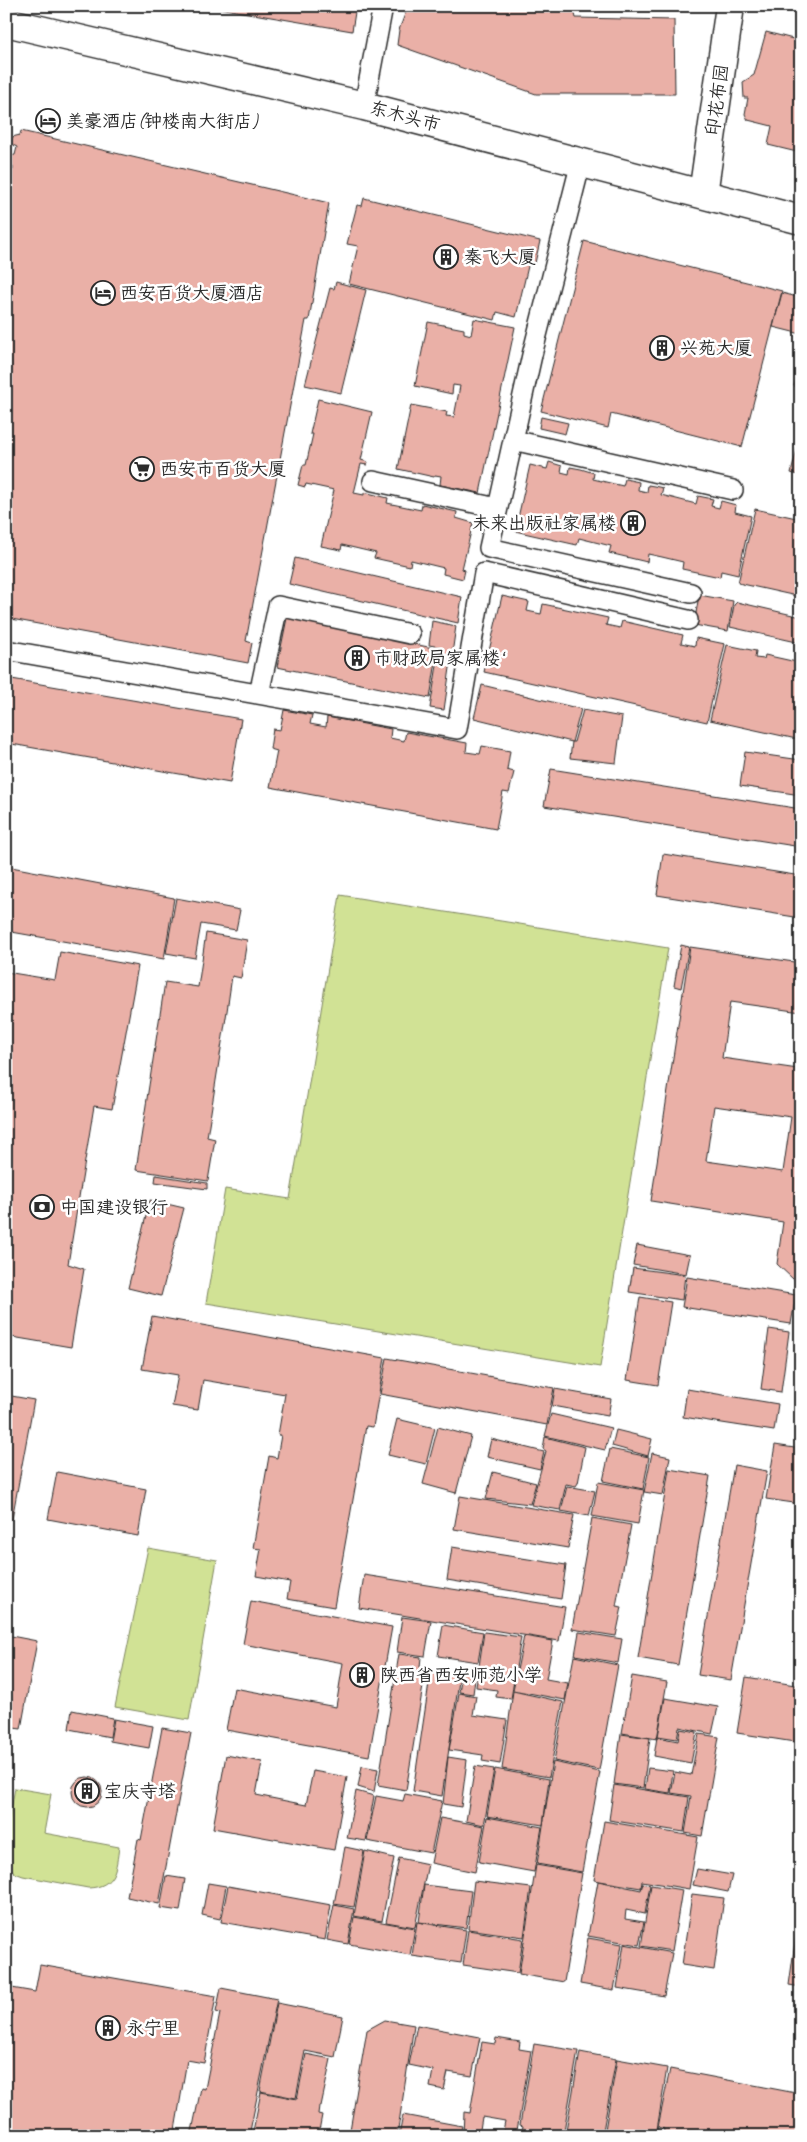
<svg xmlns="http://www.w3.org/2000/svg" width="807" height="2142" viewBox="0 0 807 2142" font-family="Caveat,'LXGW WenKai TC',sans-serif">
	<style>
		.green { fill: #d1e295; stroke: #7e8660 }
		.building { fill: #eab0a7; stroke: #2b2b2b; fill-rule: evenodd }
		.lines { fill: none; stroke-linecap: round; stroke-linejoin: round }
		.lane-casing { stroke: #2b2b2b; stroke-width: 22 }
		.street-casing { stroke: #2b2b2b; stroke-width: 31 }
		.secondary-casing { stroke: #2b2b2b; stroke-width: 31 }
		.lane { stroke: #fff; stroke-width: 19 }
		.street { stroke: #fff; stroke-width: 28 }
		.secondary { stroke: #fff; stroke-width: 28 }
		.labels { text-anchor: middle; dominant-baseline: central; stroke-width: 5; stroke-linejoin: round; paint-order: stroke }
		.street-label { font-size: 18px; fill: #2b2b2b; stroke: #fff }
		.poi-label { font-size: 18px; fill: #2b2b2b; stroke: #fff; text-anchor: start }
	</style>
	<rect width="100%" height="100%" fill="#fff"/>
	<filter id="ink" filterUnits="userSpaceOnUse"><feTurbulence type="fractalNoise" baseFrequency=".02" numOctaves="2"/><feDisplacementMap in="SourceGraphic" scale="10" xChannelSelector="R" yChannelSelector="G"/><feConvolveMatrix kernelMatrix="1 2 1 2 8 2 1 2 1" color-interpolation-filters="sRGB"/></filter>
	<g filter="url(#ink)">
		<path class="green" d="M340 895 668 948 600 1367 206 1303 225 1189 290 1199Z
			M148 1548 217 1560 189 1720 115 1707Z
			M15 1788 51 1794 44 1833 119 1847C116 1868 116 1887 88 1888L23 1876 15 1873 6 1863V1835Z"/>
		<path class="building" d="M207 6H356L352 31Z
			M408 6H573L576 18 674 20 675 94H536L397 45 399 30Z
			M766 32 801 41V153L768 145 772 126 748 120 745 114 748 98H744L743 82 754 75Z
			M21 131 329 203 309 320H306L246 641 252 643 248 663 6 618V168L13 170V166H9L7 160 10 156 15 155 17 147 11 144 12 137 20 135Z
			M364 198 540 241 535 263 529 262 516 317 497 312 495 320 349 284 358 246 347 244 357 205 362 206Z
			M584 241 782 291 742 447 611 414 608 428 541 411Z
			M336 282 366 290 341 393 305 385 330 288 334 289Z
			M782 293 801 298V334L773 327Z
			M474 319 515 327 480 493 440 485 441 476 435 475 434 477 398 469 411 405 447 412 446 416 454 417 460 386 453 385 452 394 415 386 428 322 464 329V333L471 335Z
			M801 361V387L794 386Z
			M318 399 372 412 361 460 368 462 367 465 361 464 354 493 364 495V492L388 498 387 503 421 510 422 504 457 512 456 518 473 523 462 569 465 570 463 579 443 574 444 568 411 560 410 566 374 558 376 553 342 545 341 550 321 546 334 490 306 484 305 487 298 485 303 465H306L313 434H310Z
			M541 417 568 423 565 434 539 428Z
			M801 434V476L791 473Z
			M549 462 562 466 561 472 569 474 570 467 581 469 594 473 593 479 623 486 625 479 639 482 638 490 647 492 648 485 654 486 663 488 661 495 696 504 698 496 713 499 711 506 719 508 721 501 736 505 735 512 751 516 738 575 721 571 720 577 682 569 683 562 662 557 648 554 647 562 609 553 611 546 579 538 577 545 515 531 530 465 547 469Z
			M755 509 801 519V597L738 583Z
			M295 558 462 597 458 623 289 584Z
			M699 595 733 601 728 631 694 625Z
			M502 596 529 602 527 611 541 614 543 604 608 618 606 625 620 628 622 621 683 635 681 643 695 646 696 638 725 644 707 722 484 672Z
			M737 602 801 617V643L730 627 734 605Z
			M287 618 438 649 430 698 277 667Z
			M432 621 456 626 444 710 430 708 440 647 429 645Z
			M727 645 756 651 755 658 764 659 765 655 801 663V740L710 720Z
			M6 678 241 719 230 783 6 743Z
			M482 685 581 709 572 742 474 718Z
			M284 710 312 715 310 724 326 727 327 717 391 729 390 738 404 741 406 732 467 743 466 752 480 754 482 746 510 751 507 770 514 772 509 793 503 792 496 829 270 787 277 751 270 749 273 729 280 730Z
			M583 710 622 717 616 763 570 758 572 742H574Z
			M745 752 801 760V795L740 786Z
			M551 769 801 809V847L544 806Z
			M663 854 801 876V918L657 895Z
			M6 866 174 898 164 959 6 931Z
			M176 898 240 910 236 930 201 924 195 958 166 953Z
			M206 933 247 940 241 978 232 976 227 1011 207 1137 215 1139 208 1181 136 1170 165 982 198 987Z
			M681 945 689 947 681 988 674 986Z
			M690 947 801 963V1012L730 1002 722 1058 798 1069 801 1050V1275L793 1279 777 1264 783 1222 651 1201ZM714 1106 791 1117 783 1172 706 1161Z
			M60 952 138 966 112 1109 94 1106 68 1264 84 1269 71 1347 6 1336V972L55 980Z
			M156 1175 207 1183V1189L155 1182Z
			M150 1200 184 1208 161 1296 128 1288Z
			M637 1245 690 1255 686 1274 633 1265Z
			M633 1268 685 1275 682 1300 629 1292Z
			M687 1277 796 1295 791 1324 682 1307Z
			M640 1297 671 1302 658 1385 627 1380Z
			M152 1316 385 1358 373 1427 366 1426 334 1607 287 1599 290 1582 256 1576 261 1549 253 1548 269 1456 277 1458 281 1435H278L285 1394 203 1380 198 1410 172 1406 178 1375 142 1369Z
			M769 1329 789 1332 781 1392 761 1389Z
			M387 1358 554 1388 547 1425 380 1394Z
			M555 1389 611 1399 608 1416 552 1406Z
			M687 1389 778 1404 774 1431 683 1417Z
			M6 1395 34 1400 12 1519 6 1518Z
			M551 1414 611 1428 605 1450 545 1436Z
			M397 1419 435 1428 426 1464 388 1455Z
			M438 1427 471 1436 456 1493 423 1484Z
			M616 1430 652 1439 648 1456 612 1446Z
			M545 1437 585 1447 578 1483 576 1486 566 1484 560 1510 531 1505 546 1451 543 1449Z
			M491 1439 544 1452 540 1469 487 1457Z
			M775 1445 801 1449V1504L766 1499Z
			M610 1449 649 1457 643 1489 603 1481Z
			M652 1453 670 1457 663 1495 644 1492Z
			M734 1465 767 1471 731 1680 698 1675Z
			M669 1469 710 1476 678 1665 638 1658Z
			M57 1472 146 1489 138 1536 48 1519Z
			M493 1472 536 1483 530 1504 486 1499Z
			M598 1482 644 1490 638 1524 592 1516Z
			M567 1486 595 1491 589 1516 561 1511Z
			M460 1496 574 1515 568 1548 454 1529Z
			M592 1518 631 1525 616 1606 622 1607 616 1636 572 1629Z
			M452 1547 566 1565 561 1599 447 1580Z
			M364 1575 565 1607 559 1641 359 1608Z
			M251 1601 392 1627 369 1756 226 1730 234 1688 336 1707 343 1663 243 1644Z
			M402 1617 431 1621 425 1656 397 1652Z
			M443 1625 483 1632 478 1662 438 1656Z
			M484 1632 521 1637 511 1699 496 1697 497 1690 476 1687Z
			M579 1632 622 1639 618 1663 575 1655Z
			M6 1635 37 1641 21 1729 6 1727Z
			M524 1636 553 1641 546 1679 568 1683 565 1700 513 1690Z
			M399 1654 421 1657 420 1667 426 1668 406 1790 378 1785Z
			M574 1656 618 1665 599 1770 554 1761Z
			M431 1670 460 1674 442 1796 413 1791Z
			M461 1670 476 1671 473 1694 459 1692 462 1674 459 1672Z
			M632 1676 667 1682 657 1739 622 1733Z
			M746 1677 801 1686V1743L737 1733Z
			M513 1691 563 1702 549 1777 502 1769Z
			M459 1693 476 1696 473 1715 507 1720 500 1764 482 1761 483 1755 449 1750Z
			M665 1698 718 1707 712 1734 679 1727 677 1739 658 1736Z
			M72 1710 113 1718 110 1737 69 1729Z
			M114 1719 153 1726 149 1748 110 1741Z
			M162 1728 191 1733 159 1904 127 1897 138 1839 141 1840Z
			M680 1729 697 1732 691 1763 654 1756 657 1737 678 1741Z
			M621 1734 650 1738 643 1788 614 1784Z
			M699 1734 719 1737 702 1836 685 1833 691 1796 671 1793 675 1772 691 1775Z
			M226 1755 262 1762 256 1795 306 1805 313 1771 347 1777 334 1850 213 1828Z
			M448 1757 467 1760 461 1807 443 1804Z
			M553 1762 600 1772 582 1872 537 1864Z
			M362 1766 378 1769 374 1792 358 1787Z
			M475 1766 494 1769 484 1825 466 1821Z
			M648 1768 673 1771 670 1793 645 1789Z
			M495 1769 549 1779 543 1825 487 1816Z
			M72 1792a15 15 0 1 1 30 0a15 15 0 1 1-30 0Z
			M614 1785 689 1797 684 1832 609 1820Z
			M356 1791 374 1796 366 1841 347 1838Z
			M405 1794 442 1801 431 1853 367 1841 376 1796 403 1801Z
			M487 1817 542 1827 534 1872 479 1862Z
			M440 1818 484 1826 475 1872 431 1863Z
			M604 1821 698 1837 689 1889 642 1881 641 1888 594 1880Z
			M345 1847 364 1851 354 1907 334 1904Z
			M365 1851 394 1858 382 1921 354 1916Z
			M399 1858 428 1864 415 1927 386 1922Z
			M536 1865 582 1873 564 1982 519 1974Z
			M697 1869 732 1875 728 1892 693 1885Z
			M166 1876 185 1879 180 1911 160 1908Z
			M474 1881 531 1888 524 1937 468 1929Z
			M598 1881 641 1890 643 1883 650 1885 645 1914 626 1910 625 1919 644 1922 639 1945 588 1936Z
			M208 1883 226 1886 220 1919 202 1915Z
			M424 1885 471 1891 466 1928 419 1922Z
			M651 1885 682 1890 672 1951 641 1946Z
			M228 1886 331 1905 325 1940 221 1922Z
			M692 1894 724 1898 714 1970 682 1965Z
			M334 1905 354 1909 348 1944 327 1940Z
			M800 1907H801V1987L789 1985Z
			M354 1917 415 1928 410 1955 349 1944Z
			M417 1922 466 1930 461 1963 412 1956Z
			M468 1930 523 1939 518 1973 463 1965Z
			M588 1938 622 1944 614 1990 580 1984Z
			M624 1944 672 1953 664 1996 617 1988Z
			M40 1965 216 1996 204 2063 187 2060 174 2136H6V1987L35 1992Z
			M221 1988 277 1999 249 2136H191L201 2088 205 2089 220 2013 216 2012Z
			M277 2003 343 2016 335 2057 305 2051 296 2098 260 2091Z
			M385 2020 414 2025 397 2136H349L367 2030Z
			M417 2025 480 2037 472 2076 448 2072 444 2090 430 2087 433 2070 409 2065Z
			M496 2038 520 2042 519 2049 531 2051 516 2136H502L505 2121 482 2117 479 2136H463L464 2112 470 2113 482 2042 495 2044Z
			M534 2044 578 2051 563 2136H521L523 2126 520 2125Z
			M580 2052 616 2059 602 2136H565Z
			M306 2054 331 2059 321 2106H319L318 2114 322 2115 318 2136H252L261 2092 297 2099Z
			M617 2059 667 2068 656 2136H604Z
			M670 2069 801 2094 800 2136H663L664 2129 658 2127Z
			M403 2115 462 2126 460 2136H399Z"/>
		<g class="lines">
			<defs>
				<path id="lane" d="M364 106 383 6
					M581 162 532 355 489 548 691 593
					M513 440 733 490
					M373 481 497 508
					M6 650 457 729 484 573 688 620
					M259 694 278 606 410 634"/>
				<path id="street" d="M703 194 730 6"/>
				<path id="secondary" d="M6 22 364 106 801 220"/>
			</defs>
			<use href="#lane" class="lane-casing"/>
			<use href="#street" class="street-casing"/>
			<use href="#secondary" class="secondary-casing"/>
			<use href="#lane" class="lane"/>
			<use href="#street" class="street"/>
			<use href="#secondary" class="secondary"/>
		</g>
	</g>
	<defs>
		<symbol id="hotel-ring" viewBox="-11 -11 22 22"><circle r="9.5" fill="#fff" stroke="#2b2b2b" stroke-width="1.5"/><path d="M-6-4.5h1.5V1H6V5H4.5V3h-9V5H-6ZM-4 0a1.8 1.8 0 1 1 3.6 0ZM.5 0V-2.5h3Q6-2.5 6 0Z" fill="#2b2b2b"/></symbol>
		<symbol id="building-ring" viewBox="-11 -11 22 22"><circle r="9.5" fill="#fff" stroke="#2b2b2b" stroke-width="1.5"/><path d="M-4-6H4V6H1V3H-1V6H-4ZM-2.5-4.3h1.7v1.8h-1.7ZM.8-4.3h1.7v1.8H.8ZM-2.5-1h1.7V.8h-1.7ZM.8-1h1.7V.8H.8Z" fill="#2b2b2b"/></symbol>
		<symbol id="supermarket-ring" viewBox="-11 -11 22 22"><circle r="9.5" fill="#fff" stroke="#2b2b2b" stroke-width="1.5"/><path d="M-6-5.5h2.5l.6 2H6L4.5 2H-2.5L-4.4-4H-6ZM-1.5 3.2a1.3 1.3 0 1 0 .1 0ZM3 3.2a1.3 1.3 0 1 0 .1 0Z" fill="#2b2b2b"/></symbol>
		<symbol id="bank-ring" viewBox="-11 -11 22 22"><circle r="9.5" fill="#fff" stroke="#2b2b2b" stroke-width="1.5"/><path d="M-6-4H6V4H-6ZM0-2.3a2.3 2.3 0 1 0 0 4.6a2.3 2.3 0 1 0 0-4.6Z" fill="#2b2b2b"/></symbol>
	</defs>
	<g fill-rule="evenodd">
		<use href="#hotel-ring" x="34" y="107" width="28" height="28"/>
		<use href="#building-ring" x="432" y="243" width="28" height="28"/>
		<use href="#hotel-ring" x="89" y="279" width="28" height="28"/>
		<use href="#building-ring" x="648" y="334" width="28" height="28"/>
		<use href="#supermarket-ring" x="128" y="455" width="28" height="28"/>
		<use href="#building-ring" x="619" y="509" width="28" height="28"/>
		<use href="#building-ring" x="343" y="644" width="28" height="28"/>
		<use href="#bank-ring" x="28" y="1193" width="28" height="28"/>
		<use href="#building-ring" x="348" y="1661" width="28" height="28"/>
		<use href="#building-ring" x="73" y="1777" width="28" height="28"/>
		<use href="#building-ring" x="94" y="2014" width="28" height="28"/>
	</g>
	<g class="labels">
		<g class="street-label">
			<text transform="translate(717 100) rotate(-82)">印花布园</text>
			<text transform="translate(405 116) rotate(15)">东木头市</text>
		</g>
		<g class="poi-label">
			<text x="66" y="121">美豪酒店(钟楼南大街店)</text>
			<text x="464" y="257">秦飞大厦</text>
			<text x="120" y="293">西安百货大厦酒店</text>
			<text x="680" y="348">兴苑大厦</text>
			<text x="160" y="469">西安市百货大厦</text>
			<text x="616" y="523" text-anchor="end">未来出版社家属楼</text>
			<text x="374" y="658">市财政局家属楼‘</text>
			<text x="60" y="1207">中国建设银行</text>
			<text x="380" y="1675">陕西省西安师范小学</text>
			<text x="104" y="1791">宝庆寺塔</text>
			<text x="126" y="2028">永宁里</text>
		</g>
	</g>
	<rect width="807" height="2142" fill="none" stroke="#fff" stroke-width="25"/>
	<rect x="12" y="12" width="782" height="2117" fill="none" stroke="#2b2b2b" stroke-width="2" filter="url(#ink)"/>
</svg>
